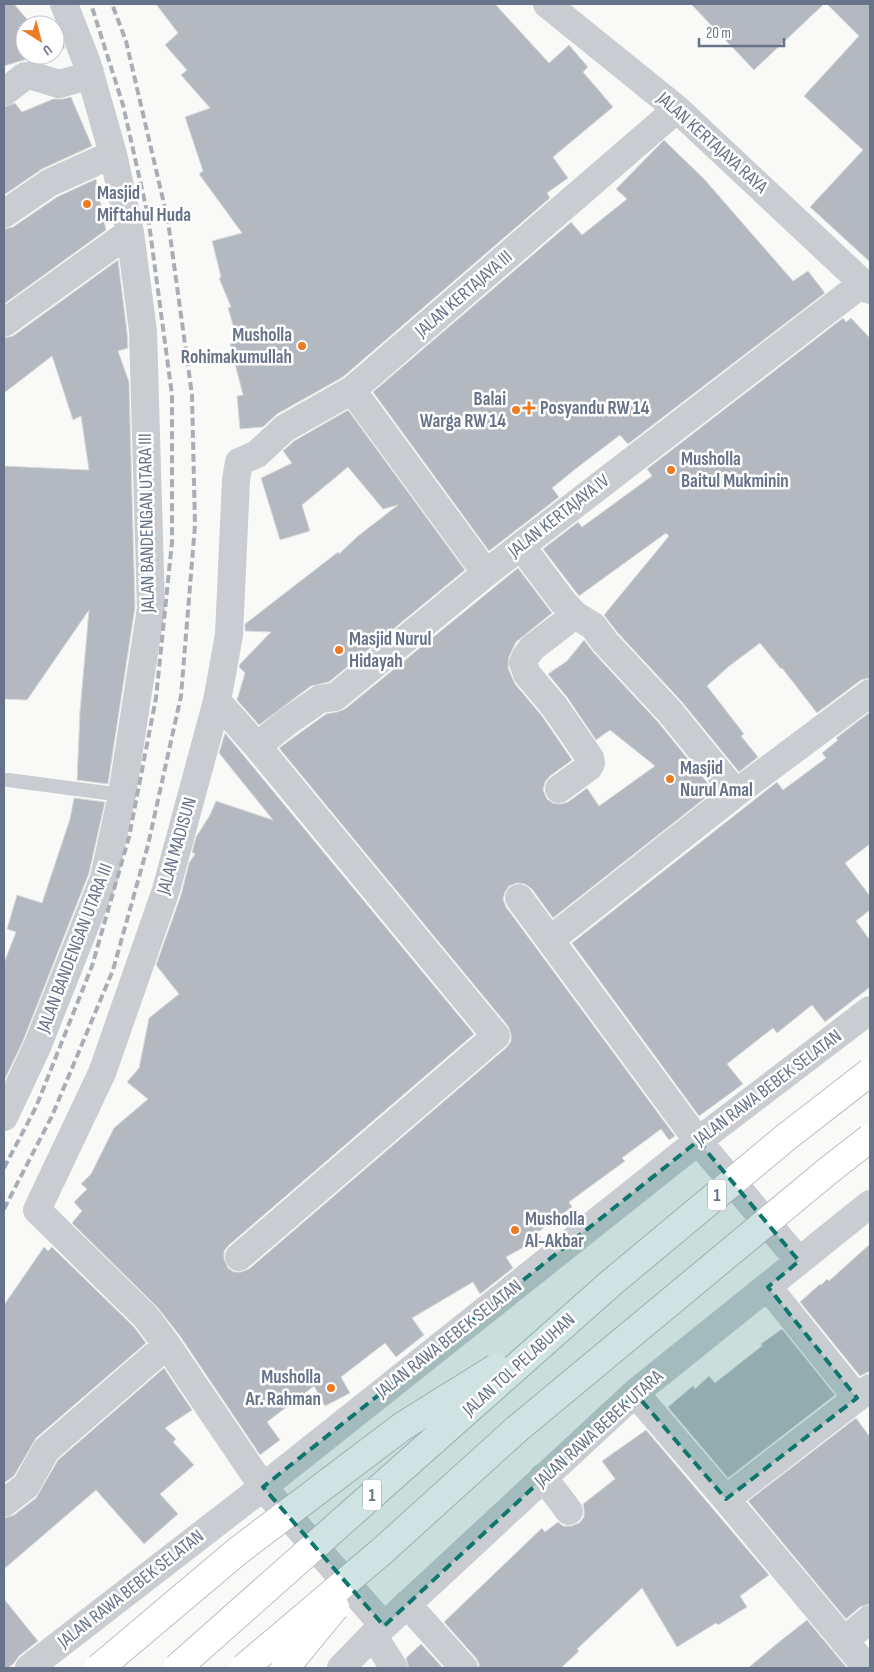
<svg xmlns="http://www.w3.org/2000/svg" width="874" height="1672" viewBox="0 0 874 1672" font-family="'Sofia Sans Condensed',sans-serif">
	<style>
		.building { fill: #b4b9c1; stroke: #dbdbd9 }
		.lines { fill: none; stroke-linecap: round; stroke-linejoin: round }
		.motorway-casing { stroke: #bbbec2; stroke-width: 30 }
		.service { stroke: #c9ccd0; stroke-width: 14 }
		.minor { stroke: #c9ccd0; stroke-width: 28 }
		.motorway { stroke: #fff; stroke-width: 28 }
		.rail { stroke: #a9adb5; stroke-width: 4; stroke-dasharray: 8 4; stroke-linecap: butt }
		.motorway-bridge-casing { stroke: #bbbec2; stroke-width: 30; stroke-linecap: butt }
		.motorway-bridge { stroke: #fff; stroke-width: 28 }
		.marked { fill: #0f766e; fill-opacity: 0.2; stroke: #0f766e; stroke-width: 4; stroke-dasharray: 10 6; stroke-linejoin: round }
		.poi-dot { fill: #ed7b22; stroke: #fff; stroke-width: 2 }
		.labels { text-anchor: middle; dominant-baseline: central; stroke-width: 5; stroke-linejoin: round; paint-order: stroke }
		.shield { fill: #fff; stroke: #949dac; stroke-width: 1 }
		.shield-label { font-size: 18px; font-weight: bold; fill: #667389 }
		.street-label { font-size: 19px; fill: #667389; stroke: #fff }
		.poi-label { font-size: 19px; font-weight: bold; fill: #667389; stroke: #fff; text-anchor: start }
	</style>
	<rect width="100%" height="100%" fill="#f9f9f7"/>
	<path class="building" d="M4 4H14L31 24 39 20 41 25H25V55H41L4 66Z
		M156 4H495L549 63 569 45 588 67 583 72 613 107 553 157 568 178 547 193 550 198 343 377 277 414 263 427 240 429 237 396 243 395 230 344 238 342 228 308 231 307 219 278 221 277 212 241 242 233 199 174 203 171 185 117 210 108 181 75 187 70 165 45 178 33Z
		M691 4H824L754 70Z
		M827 4H870V262L810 207 863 150 804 96 859 36Z
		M55 24 65 48 55 51V25H51Z
		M71 97 92 146 42 169 4 195V107L15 103 22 112 53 99H63Z
		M664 140 705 180 793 281 808 271 825 293 628 444 620 435 578 467 552 488 559 497 489 551 373 392 571 222 582 235 627 199 616 189Z
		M96 179 106 230 4 304V229L13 227 57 197Z
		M118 260 127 332 128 348 118 351 129 382 135 607 108 784 77 780 80 711 89 610 27 700 4 699V466L89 470 81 416 73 420 52 356 4 393V338L13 336Z
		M843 318 846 322 851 318 870 338V678L861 680 817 713 782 668 781 669 760 643 728 667 707 686 744 734 741 736 758 757 739 772 682 702 617 632 604 615 669 536 666 533 579 596 543 549 578 522 582 527 652 476 647 469Z
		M348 410 465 570 329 682 311 686 259 725 237 700 245 673 239 667 240 664 271 632 245 631V624L338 552 339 554 358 536 398 505 383 509 348 467 302 505 310 531 280 540 261 478 292 463 283 451 294 441Z
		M518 568 552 613 516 642 509 657 508 668 515 684 542 716 572 760 550 776 545 782 543 790 547 799 553 803 561 804 568 802 587 788 599 806 655 766 610 730 596 740 567 697 548 674 567 661 584 640 594 653 658 722 714 791 553 918 532 889 525 884 517 883 509 886 505 892 503 899 506 907 675 1136 669 1140 661 1129 622 1158 625 1161 569 1202 572 1207 538 1232 541 1238 506 1257 513 1268 480 1294 473 1282 412 1318 424 1335 396 1357 385 1343 341 1377 350 1393 325 1406 314 1386 267 1422 280 1440 260 1455 180 1336 158 1308 72 1223 82 1211 74 1202 87 1189 81 1184 91 1174 114 1128 148 1099 127 1082 139 1068 149 1018 179 994 156 965 181 895 189 863 195 854 192 852 196 837 210 815 216 801 273 820 219 753 225 733 474 1034 229 1245 224 1251V1259L228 1268 234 1272H241L249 1269 507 1047 511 1041V1034L508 1026 279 748 326 714 337 712 345 709Z
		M870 712V844L845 863 870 896V910L856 921 870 940V987L825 1022 812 1005 777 1033 773 1028 727 1064 743 1084 699 1116 572 943 777 782 783 790 826 758 822 753 838 740 836 738Z
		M74 798 105 802 89 873 23 1041 4 1081V963L16 932 7 929 17 895 42 903 70 819Z
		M870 1244V1371L860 1376 800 1302 820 1284 821 1285 827 1279 829 1281Z
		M44 1247 48 1251 52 1247 134 1327 146 1343 36 1438 14 1476 4 1483V1305Z
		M782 1329 835 1395 728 1478 668 1407 693 1386 695 1389 709 1376 715 1383 762 1346 761 1344Z
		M164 1368 192 1410 165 1428 176 1439 173 1442 194 1465 160 1494 178 1514 144 1544 96 1490 4 1569V1518L14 1515 36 1498 58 1460Z
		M856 1418 870 1437V1604L860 1607 846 1619 748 1501Z
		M646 1430 769 1575 740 1596 747 1607 718 1625 716 1623 677 1647 642 1588 577 1649 579 1651 561 1668H479V1664L476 1658 444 1622 542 1528 545 1532 558 1522 563 1526H571L579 1523 584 1517V1509L583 1504 615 1479 602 1461Z
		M4 1599 38 1641 19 1656 14 1663 8 1668H4Z
		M807 1620 847 1668H748L779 1642Z
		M421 1644 443 1668H409L406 1658Z"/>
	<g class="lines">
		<defs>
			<path id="motorway" d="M381 1552 517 1429"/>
		</defs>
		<use href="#motorway" class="motorway-casing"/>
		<path class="service" d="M8 780 122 795"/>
		<path class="minor" d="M547 4 677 109 870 290
			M4 92 25 76H33L59 84 77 79 90 72
			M4 214 49 183 113 154
			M4 323 130 232
			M352 390 486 573
			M521 546 563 602 575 615 593 626 605 642 670 712 736 793
			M217 701 257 746 496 1036 239 1257
			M257 746 287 722 320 699 335 697 486 573 863 283
			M559 789 589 767 591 763 590 758 554 706 527 674 523 663 526 656 532 648 575 615
			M519 898 698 1141 799 1261
			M550 940 736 793 870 693
			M4 1117 37 1047 104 878 122 795 151 608 143 331 130 232 113 154 87 63 64 4
			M768 1287 857 1398
			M635 1393 726 1499 867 1668
			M543 1477 569 1511
			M726 1499 870 1388
			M4 1503 26 1486 46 1450 167 1345
			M407 1604 464 1668
			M384 1626 263 1487 167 1345 146 1317 37 1210 102 1073 166 890 217 701 229 635 236 480 239 462 257 454 285 428 352 390 677 109
			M373 1635 394 1668
			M844 1641 870 1619
			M29 1668 263 1487 698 1141 870 1010
			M341 1668 373 1635 384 1626 635 1393 870 1204"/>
		<use href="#motorway" class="motorway"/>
		<path class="rail" d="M4 1168 36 1107 92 966 129 837 156 698 172 542V395L148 216 123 105 91 4
			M4 1209 52 1116 113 970 148 845 181 696 195 525 192 395 168 221 126 41 112 4"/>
		<defs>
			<path id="motorway-bridge" d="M517 1429 829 1170 870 1138
				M99 1668 239 1550 403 1426 496 1368
				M177 1668 611 1283 785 1138 870 1072
				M244 1668 381 1552
				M285 1668 335 1607"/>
		</defs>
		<use href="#motorway-bridge" class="motorway-bridge-casing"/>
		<use href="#motorway-bridge" class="motorway-bridge"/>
	</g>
	<path class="marked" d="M698 1141 799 1261 768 1287 857 1398 726 1499 635 1393 384 1626 263 1487Z"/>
	<g class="poi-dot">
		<circle cx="87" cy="204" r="5"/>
		<circle cx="302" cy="346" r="5"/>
		<path d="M526.5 400.5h5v5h5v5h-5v5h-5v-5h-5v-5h5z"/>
		<circle cx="516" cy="410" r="5"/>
		<circle cx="671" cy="470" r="5"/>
		<circle cx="339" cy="650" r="5"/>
		<circle cx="670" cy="779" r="5"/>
		<circle cx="515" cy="1230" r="5"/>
		<circle cx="331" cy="1388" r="5"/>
	</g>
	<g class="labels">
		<g class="shield">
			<rect x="708" y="1179.5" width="18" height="31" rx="4"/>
			<rect x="363" y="1479.5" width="18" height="31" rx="4"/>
		</g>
		<g class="shield-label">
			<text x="717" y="1195">1</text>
			<text x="372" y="1495">1</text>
		</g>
		<g class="street-label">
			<text transform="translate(712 143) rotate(42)">JALAN KERTAJAYA RAYA</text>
			<text transform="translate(464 294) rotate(-41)">JALAN KERTAJAYA III</text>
			<text transform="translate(559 516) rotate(-38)">JALAN KERTAJAYA IV</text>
			<text transform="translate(147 523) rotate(-91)">JALAN BANDENGAN UTARA III</text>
			<text transform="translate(177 846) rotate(-74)">JALAN MADISUN</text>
			<text transform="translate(75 948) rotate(-69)">JALAN BANDENGAN UTARA III</text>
			<text transform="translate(768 1088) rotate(-37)">JALAN RAWA BEBEK SELATAN</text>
			<text transform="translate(449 1339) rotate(-38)">JALAN RAWA BEBEK SELATAN</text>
			<text transform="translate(519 1365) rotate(-42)">JALAN TOL PELABUHAN</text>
			<text transform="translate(599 1429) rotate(-42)">JALAN RAWA BEBEK UTARA</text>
			<text transform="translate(131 1589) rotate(-38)">JALAN RAWA BEBEK SELATAN</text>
		</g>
		<g class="poi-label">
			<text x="97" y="193">Masjid<tspan x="97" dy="22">Miftahul Huda</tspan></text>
			<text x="292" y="335" text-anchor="end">Musholla<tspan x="292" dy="22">Rohimakumullah</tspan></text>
			<text x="506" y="399" text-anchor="end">Balai<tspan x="506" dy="22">Warga RW 14</tspan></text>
			<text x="540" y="408">Posyandu RW 14</text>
			<text x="681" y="459">Musholla<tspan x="681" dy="22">Baitul Mukminin</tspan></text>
			<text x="349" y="639">Masjid Nurul<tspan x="349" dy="22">Hidayah</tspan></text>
			<text x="680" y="768">Masjid<tspan x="680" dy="22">Nurul Amal</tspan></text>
			<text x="525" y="1219">Musholla<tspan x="525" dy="22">Al-Akbar</tspan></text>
			<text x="321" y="1377" text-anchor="end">Musholla<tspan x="321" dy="22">Ar. Rahman</tspan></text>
		</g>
	</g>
	<rect width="874" height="1672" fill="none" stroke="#667389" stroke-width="10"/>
	<g transform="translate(40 40) rotate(144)"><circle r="24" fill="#ffffff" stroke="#c2c7d0"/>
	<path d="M0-4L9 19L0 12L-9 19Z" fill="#ed7b22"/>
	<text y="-8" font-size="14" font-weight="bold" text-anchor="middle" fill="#667389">U</text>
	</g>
	<path d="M699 38v8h85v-8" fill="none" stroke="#667389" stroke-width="2.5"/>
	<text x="706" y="38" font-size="15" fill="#667389" stroke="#ffffff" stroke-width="4" paint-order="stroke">20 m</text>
</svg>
